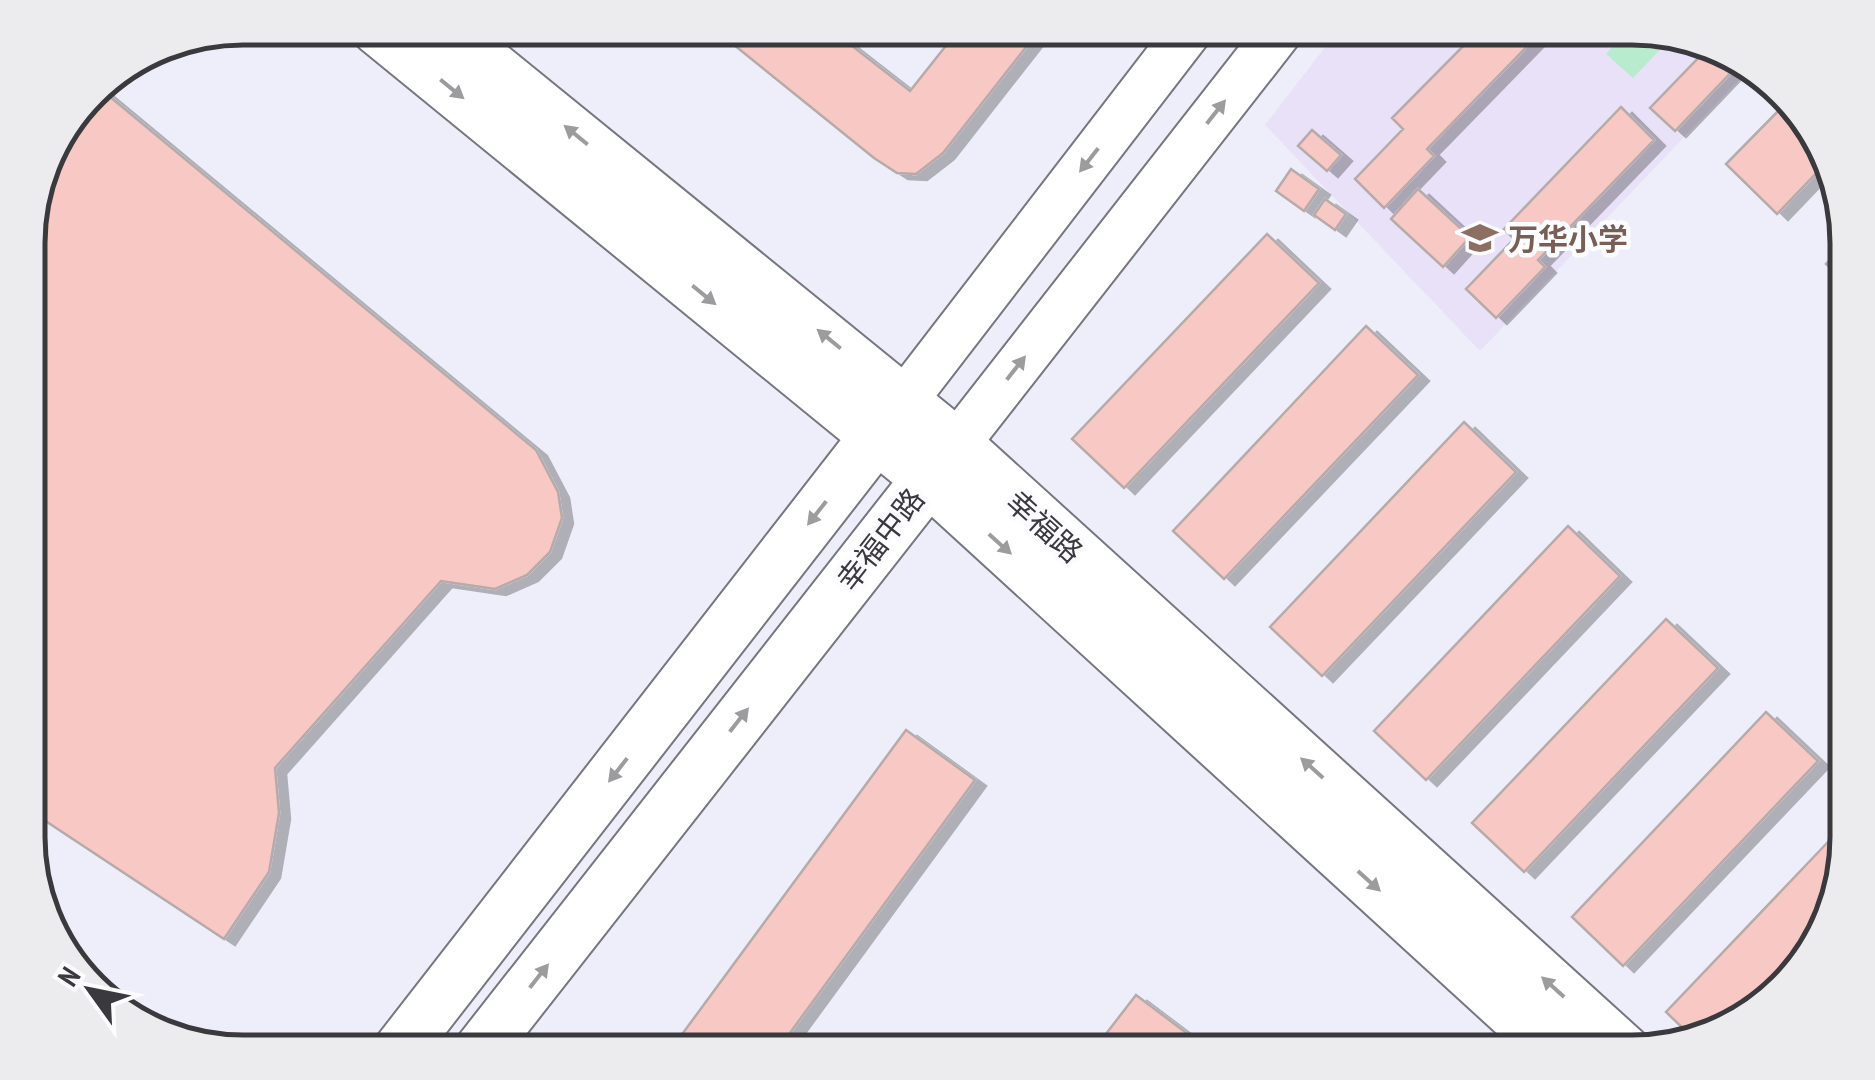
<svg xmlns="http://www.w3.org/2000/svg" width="1875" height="1080" viewBox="0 0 1875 1080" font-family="'PT Sans Narrow','Noto Sans SC',sans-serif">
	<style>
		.education { fill: #e8e1f7 }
		.green { fill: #b9ecce }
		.building { fill: #f8c8c4; stroke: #b6abaa; stroke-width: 2.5; filter: url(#shadow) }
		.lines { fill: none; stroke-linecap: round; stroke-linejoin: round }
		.tertiary-casing { stroke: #75767f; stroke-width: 49 }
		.secondary-casing { stroke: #75767f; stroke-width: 56 }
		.tertiary { stroke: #fff; stroke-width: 45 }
		.secondary { stroke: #fff; stroke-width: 52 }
		.oneway { fill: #9c9c9e }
		.labels { text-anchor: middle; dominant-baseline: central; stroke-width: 9; stroke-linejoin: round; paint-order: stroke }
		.education-label { font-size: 30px; font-weight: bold; fill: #785e54; stroke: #fcfcfe; text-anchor: start }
		.street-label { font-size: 30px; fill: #3a3a3e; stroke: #fcfcfe }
		.rim { fill: none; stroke: #3a3a3e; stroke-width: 5 }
	</style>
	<defs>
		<filter id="shadow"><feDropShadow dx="11" dy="6" stdDeviation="0" flood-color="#0004"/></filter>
	</defs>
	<rect width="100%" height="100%" fill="#edeef9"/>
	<path class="education" d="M1340 28H1633L1740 57 1751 67 1480 351 1265 125Z"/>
	<path class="green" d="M1547 28H1633L1671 38 1633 78 1606 54 1618 40C1590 44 1571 42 1547 28Z"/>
	<path class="building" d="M730 28H829L910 91 960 28H1041L943 153 916 174 897 173 874 158 723 36Z
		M1481 28 1543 30 1427 149 1434 156 1384 208 1355 179 1403 129 1392 118Z
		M1708 48 1731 54 1740 63 1675 131 1650 108Z
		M97 86 536 450 558 492 562 518 550 552 527 575 495 589 441 581 275 768 279 813 269 872 224 939 29 810V215L50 147Z
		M1788 101 1811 124 1825 164 1777 214 1726 164Z
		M1621 107 1654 140 1538 260 1545 267 1496 318 1466 289 1514 239 1504 229Z
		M1312 130 1341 155 1327 171 1298 146Z
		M1291 169 1319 189 1304 211 1276 191Z
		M1418 189 1470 237 1443 267 1391 219Z
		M1325 199 1346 214 1335 230 1314 215Z
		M1267 234 1319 283 1124 488 1072 439Z
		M1847 242V284L1826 264Z
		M1366 326 1418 375 1224 579 1173 531Z
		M1464 422 1516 472 1322 676 1270 627Z
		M1568 526 1620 576 1426 780 1374 731Z
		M1666 619 1718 668 1524 872 1472 823Z
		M1766 712 1818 761 1623 966 1572 917Z
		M906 730 975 780 776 1052H669Z
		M1847 822V851L1818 945 1740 1023 1693 1038 1666 1012Z
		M1136 995 1205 1047 1201 1052H1092Z"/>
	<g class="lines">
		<defs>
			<path id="tertiary" d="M904 401 1191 28
				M956 445 1282 28"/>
			<path id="secondary" d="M377 28 928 478 1556 1052
				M443 28 956 445 1625 1052
				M398 1052 897 410
				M479 1052 948 454"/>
		</defs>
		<use href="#tertiary" class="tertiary-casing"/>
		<use href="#secondary" class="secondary-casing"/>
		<use href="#tertiary" class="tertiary"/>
		<use href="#secondary" class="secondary"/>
	</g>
	<defs><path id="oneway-solid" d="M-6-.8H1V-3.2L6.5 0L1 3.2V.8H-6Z" transform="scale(2.5)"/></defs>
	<g class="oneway">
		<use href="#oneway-solid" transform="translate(452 89) rotate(39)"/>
		<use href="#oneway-solid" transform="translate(1216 112) rotate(-52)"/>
		<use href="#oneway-solid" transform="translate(576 135) rotate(-141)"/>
		<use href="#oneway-solid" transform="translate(1089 160) rotate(128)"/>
		<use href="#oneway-solid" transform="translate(704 295) rotate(39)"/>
		<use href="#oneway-solid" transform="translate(829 339) rotate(-141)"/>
		<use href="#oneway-solid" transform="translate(1016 368) rotate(-52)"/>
		<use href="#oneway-solid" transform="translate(817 513) rotate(128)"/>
		<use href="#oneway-solid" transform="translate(1000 544) rotate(42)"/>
		<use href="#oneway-solid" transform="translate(739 720) rotate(-52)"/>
		<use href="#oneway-solid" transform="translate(1312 768) rotate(-138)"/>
		<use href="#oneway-solid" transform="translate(618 770) rotate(128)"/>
		<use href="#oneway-solid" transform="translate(1369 881) rotate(42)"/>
		<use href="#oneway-solid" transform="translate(539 976) rotate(-52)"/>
		<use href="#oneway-solid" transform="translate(1553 987) rotate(-138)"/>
	</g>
	<defs>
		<symbol id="school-bare" viewBox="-9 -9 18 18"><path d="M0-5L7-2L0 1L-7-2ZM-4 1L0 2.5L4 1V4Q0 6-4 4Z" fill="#8d6e63" stroke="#fcfcfe" stroke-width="2.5" paint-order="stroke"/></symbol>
	</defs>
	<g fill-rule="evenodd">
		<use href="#school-bare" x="1455" y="213" width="50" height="50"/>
	</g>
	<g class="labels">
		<g class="education-label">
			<text x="1508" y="238">万华小学</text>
		</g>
		<g class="street-label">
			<text transform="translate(1045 526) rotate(42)">幸福路</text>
			<text transform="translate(880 539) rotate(-52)">幸福中路</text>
		</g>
	</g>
	<path d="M0 0H1875V1080H0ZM243 45H1632A198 198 0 0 1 1830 243V837A198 198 0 0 1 1632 1035H243A198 198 0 0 1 45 837V243A198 198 0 0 1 243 45Z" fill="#ececef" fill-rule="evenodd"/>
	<path class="rim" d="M243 45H1632A198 198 0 0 1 1830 243V837A198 198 0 0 1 1632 1035H243A198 198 0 0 1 45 837V243A198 198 0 0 1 243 45Z"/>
	<g transform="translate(90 990) rotate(303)" stroke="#fcfcfe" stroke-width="8" paint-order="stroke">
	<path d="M0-8L18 38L0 25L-18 38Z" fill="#3a3a3e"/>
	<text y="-15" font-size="28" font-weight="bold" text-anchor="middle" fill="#3a3a3e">N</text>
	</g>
</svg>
